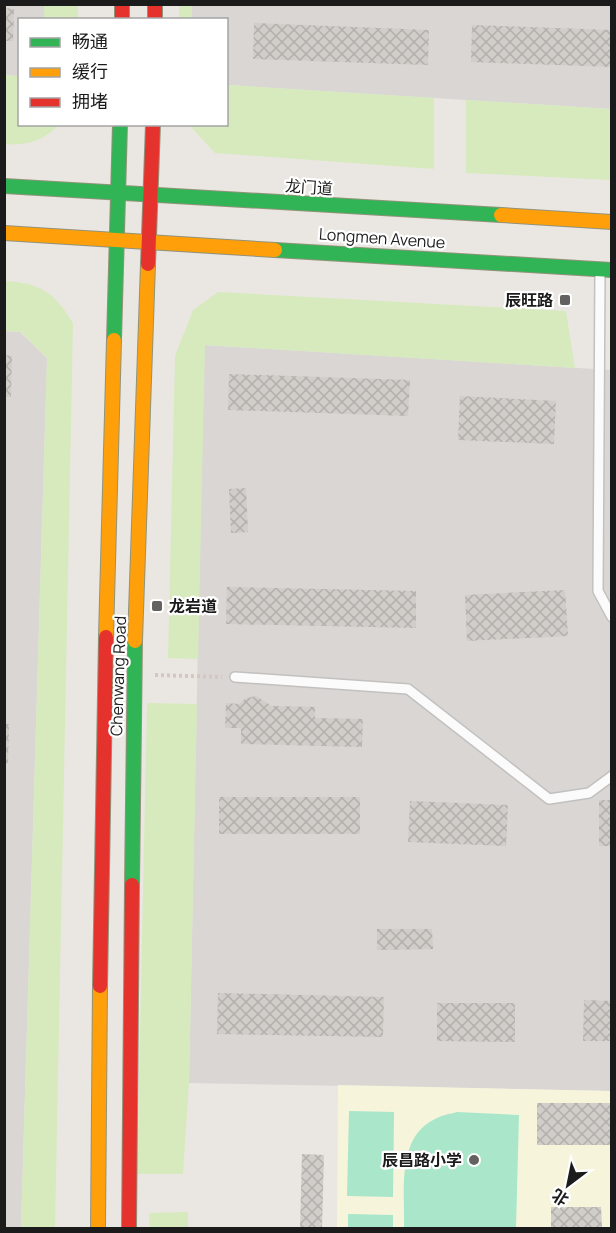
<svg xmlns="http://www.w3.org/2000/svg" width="616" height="1233" viewBox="0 0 616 1233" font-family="Manrope,'Noto Sans SC',sans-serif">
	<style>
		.residential { fill: #d9d6d4 }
		.education { fill: #f6f4db }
		.grass { fill: #d7eabd }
		.pitch { fill: #a9e6ca }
		.building { fill: url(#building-cross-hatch) }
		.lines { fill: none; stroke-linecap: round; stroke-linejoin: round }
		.lane-casing { stroke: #c2c1bf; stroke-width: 12 }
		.fast-casing { stroke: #92937a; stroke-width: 16 }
		.slow-casing { stroke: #92937a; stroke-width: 16 }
		.jam-casing { stroke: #92937a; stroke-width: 16 }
		.path { stroke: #d6c6c3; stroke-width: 4; stroke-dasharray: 3 3; stroke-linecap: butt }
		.lane { stroke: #fcfbfb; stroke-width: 9 }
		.fast { stroke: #30b455; stroke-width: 14 }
		.slow { stroke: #ff9f0a; stroke-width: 14 }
		.jam { stroke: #e5322d; stroke-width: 14 }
		.poi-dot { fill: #636261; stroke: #fff; stroke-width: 2 }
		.labels { text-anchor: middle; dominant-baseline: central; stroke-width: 4.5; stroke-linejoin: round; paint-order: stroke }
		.street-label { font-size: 16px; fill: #1b1b1b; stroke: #fff }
		.poi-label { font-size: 16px; font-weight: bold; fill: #1b1b1b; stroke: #fff; text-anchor: end }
	</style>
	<defs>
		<pattern id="building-cross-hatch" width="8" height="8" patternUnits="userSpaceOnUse" patternTransform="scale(1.5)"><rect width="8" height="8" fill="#d1cdc9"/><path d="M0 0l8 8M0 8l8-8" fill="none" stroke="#b3afac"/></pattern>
	</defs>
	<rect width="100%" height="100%" fill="#eae7e2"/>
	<path class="residential" d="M192 4 611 5V109L227 85 226 20H192Z
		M4 5H44V19L20 20 19 76 5 75Z
		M5 331 20 332 47 358 21 1228H5Z
		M204 345 611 370V1091L189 1083Z"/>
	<path class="education" d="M338 1085 611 1091V1228H337Z"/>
	<path class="grass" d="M44 5H78V19H44Z
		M179 5H192V19H179Z
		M4 75 19 76 20 124 59 125C43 141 26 146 5 144Z
		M227 85 434 98V169L215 153 189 125 226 124Z
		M466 100 611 109V180L466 173Z
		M4 281C41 283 54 292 73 323L55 1228H21L47 358 21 332 5 331Z
		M218 292 566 311 575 368 205 345 198 659 168 658 175 356 193 310Z
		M147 703 197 704 189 1083 183 1174H137Z
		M188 1212V1228H150L149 1213Z"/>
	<path class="pitch" d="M349 1111 394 1112 393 1197 347 1196Z
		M457 1112 519 1115 516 1228H404C405 1193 396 1137 435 1119 442 1115 450 1114 457 1112Z
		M348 1214 393 1215V1228H348Z"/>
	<path class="building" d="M4 8 14 9 13 41H4Z
		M254 23 429 30 428 65 253 59Z
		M472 25 612 30V67L471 62Z
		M4 355 12 356 11 397H4Z
		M229 374 410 380 408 416 228 410Z
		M460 396 556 401 554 444 458 440Z
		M246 488 248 532 231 533 229 489Z
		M227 587 416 591V628L226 624Z
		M565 590 568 636 467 641 465 595Z
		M256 696 272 706 315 707V718L363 719 362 747 241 744V728H225L226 703 239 704 246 698Z
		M4 723 9 724 8 763H4Z
		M219 797H360V834H219Z
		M599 800H612V846H599Z
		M410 801 508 805 506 846 408 842Z
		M377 929H432L433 949 377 950Z
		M218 993 384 997 383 1037 217 1034Z
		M584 1000 612 1001V1041H583Z
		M437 1003H515V1042L437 1041Z
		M537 1103H611V1145H537Z
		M302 1154 324 1155 322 1228H300Z
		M551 1207H601L602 1228H551Z"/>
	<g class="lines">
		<defs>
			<path id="lane" d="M600 272 598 591 612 617
				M235 677 408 689 549 799 589 793 612 776"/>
			<path id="fast" d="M4 186 501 215
				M275 250 612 270
				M114 340 120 124
				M132 885 135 641"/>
			<path id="slow" d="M501 215 612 222
				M4 233 275 250
				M106 637 114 340
				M135 641 148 264
				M98 1228 100 986"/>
			<path id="jam" d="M122 4V20
				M155 4V20
				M148 264 153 124
				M100 986 106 637
				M129 1228 132 885"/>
		</defs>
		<use href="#lane" class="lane-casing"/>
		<use href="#fast" class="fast-casing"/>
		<use href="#slow" class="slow-casing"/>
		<use href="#jam" class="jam-casing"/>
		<path class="path" d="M155 675 222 677"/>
		<use href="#lane" class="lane"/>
		<use href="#fast" class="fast"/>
		<use href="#slow" class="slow"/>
		<use href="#jam" class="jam"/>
	</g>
	<g class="poi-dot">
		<rect x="559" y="294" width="12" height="12" rx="3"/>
		<rect x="151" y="600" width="12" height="12" rx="3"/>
		<circle cx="474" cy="1160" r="6"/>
	</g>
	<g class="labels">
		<g class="street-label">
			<text transform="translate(309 187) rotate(4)">龙门道</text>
			<text transform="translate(382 238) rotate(4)">Longmen Avenue</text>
			<text transform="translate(118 676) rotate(-88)">Chenwang Road</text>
		</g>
		<g class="poi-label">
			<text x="553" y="300">辰旺路</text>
			<text x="169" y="606" text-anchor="start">龙岩道</text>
			<text x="462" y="1160">辰昌路小学</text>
		</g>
	</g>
	<rect width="616" height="1233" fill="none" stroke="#1b1b1b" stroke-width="12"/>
	<rect x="18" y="18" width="210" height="108" fill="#ffffff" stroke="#a4a4a4" stroke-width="1.5"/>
	<rect x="30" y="38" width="30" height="9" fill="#30b455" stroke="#a4a4a4" stroke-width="1.5"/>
	<text x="72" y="48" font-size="18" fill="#1b1b1b">畅通</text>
	<rect x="30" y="68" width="30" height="9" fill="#ff9f0a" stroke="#a4a4a4" stroke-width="1.5"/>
	<text x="72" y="78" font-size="18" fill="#1b1b1b">缓行</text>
	<rect x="30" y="98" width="30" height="9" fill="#e5322d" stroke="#a4a4a4" stroke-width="1.5"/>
	<text x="72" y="108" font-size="18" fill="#1b1b1b">拥堵</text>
	<g transform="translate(568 1185) rotate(212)" stroke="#ffffff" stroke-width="4.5" paint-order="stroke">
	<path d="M0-4.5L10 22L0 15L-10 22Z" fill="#1b1b1b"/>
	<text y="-9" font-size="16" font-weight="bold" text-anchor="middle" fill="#1b1b1b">北</text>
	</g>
</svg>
